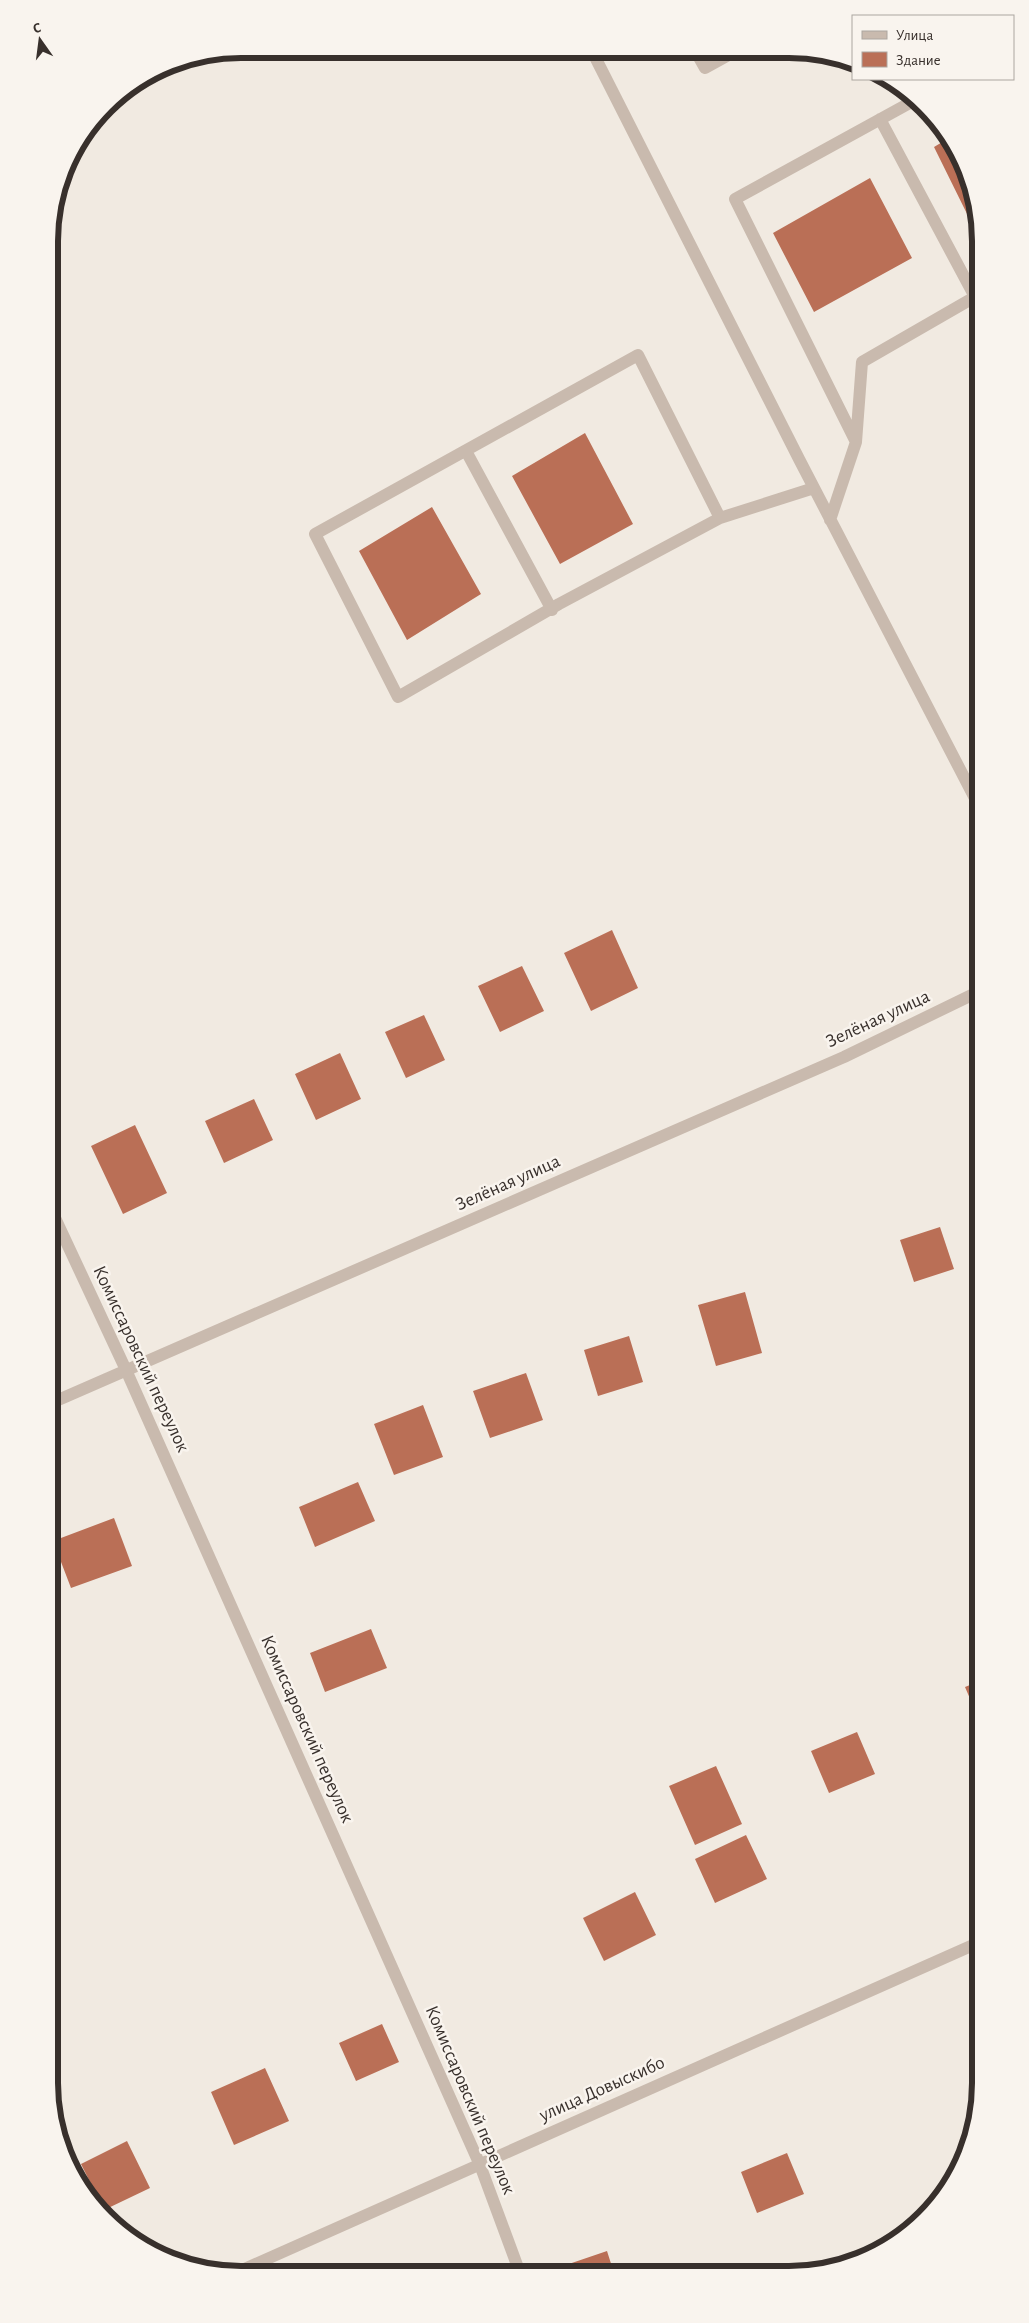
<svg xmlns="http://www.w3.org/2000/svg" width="1029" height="2323" viewBox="0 0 1029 2323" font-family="'Alegreya Sans',sans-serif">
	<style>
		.building { fill: #ba6f56 }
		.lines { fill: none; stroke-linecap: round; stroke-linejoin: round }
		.service { stroke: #c9baae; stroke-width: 12 }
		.minor { stroke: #c9baae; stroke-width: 12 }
		.tertiary { stroke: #c9baae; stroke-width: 12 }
		.labels { text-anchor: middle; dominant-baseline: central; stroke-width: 5; stroke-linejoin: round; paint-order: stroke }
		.street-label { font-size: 19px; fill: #38302c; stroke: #f9f4ee }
		.rim { fill: none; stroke: #38302c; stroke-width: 6 }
	</style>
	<rect width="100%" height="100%" fill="#f1eae1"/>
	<path class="building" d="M949 138 954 144 974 190 978 223 973 226 934 147Z
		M870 178 912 258 814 312 773 233Z
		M585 433 633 524 560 564 512 476Z
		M432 507 481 594 407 640 359 551Z
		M612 930 638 988 591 1011 564 953Z
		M522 966 544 1011 500 1032 478 986Z
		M424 1015 445 1060 406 1078 385 1032Z
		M340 1053 361 1099 316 1120 295 1074Z
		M254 1099 273 1140 224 1163 205 1121Z
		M135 1125 167 1193 123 1214 91 1146Z
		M940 1227 954 1269 914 1282 900 1240Z
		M745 1292 762 1353 716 1366 698 1305Z
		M629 1336 643 1382 598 1396 584 1350Z
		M526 1373 543 1420 490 1438 473 1391Z
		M423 1405 443 1457 394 1475 374 1424Z
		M358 1482 375 1521 315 1547 299 1507Z
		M114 1518 132 1566 71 1588 53 1541Z
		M371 1629 387 1668 325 1692 310 1653Z
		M980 1681V1722L965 1687Z
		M857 1732 875 1774 829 1793 811 1751Z
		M716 1766 742 1824 695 1845 669 1786Z
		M746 1835 767 1879 715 1903 695 1859Z
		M635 1892 656 1935 604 1961 583 1918Z
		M382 2024 399 2062 356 2081 339 2043Z
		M265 2068 289 2121 234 2145 211 2092Z
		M127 2141 150 2188 104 2210 81 2164Z
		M787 2153 804 2194 757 2213 741 2172Z
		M607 2251 614 2273H562L560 2267Z"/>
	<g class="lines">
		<path class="service" d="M592 51 799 459 980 808
			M696 52 705 68 734 52
			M880 119 975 297
			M856 442 735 199 917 99
			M466 451 552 610
			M720 518 638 355 315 534 398 697 559 604 720 518 814 488
			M830 520 856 442 862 362 980 294"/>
		<path class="minor" d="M49 1205 126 1370 480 2165 520 2273
			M49 1404 844 1057 980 991"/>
		<path class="tertiary" d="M240 2271 980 1942"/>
	</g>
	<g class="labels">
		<g class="street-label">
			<text transform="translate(878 1019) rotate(-25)">Зелёная улица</text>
			<text transform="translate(508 1183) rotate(-24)">Зелёная улица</text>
			<text transform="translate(141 1359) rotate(65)">Комиссаровский переулок</text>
			<text transform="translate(307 1729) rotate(66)">Комиссаровский переулок</text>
			<text transform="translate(602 2089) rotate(-24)">улица Довыскибо</text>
			<text transform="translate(470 2100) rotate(67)">Комиссаровский переулок</text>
		</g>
	</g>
	<path d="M0 0H1029V2323H0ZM241 58H789A183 183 0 0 1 972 241V2083A183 183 0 0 1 789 2266H241A183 183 0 0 1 58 2083V241A183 183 0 0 1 241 58Z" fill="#f9f4ee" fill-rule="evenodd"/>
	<path class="rim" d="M241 58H789A183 183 0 0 1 972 241V2083A183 183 0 0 1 789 2266H241A183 183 0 0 1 58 2083V241A183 183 0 0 1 241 58Z"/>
	<rect x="852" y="15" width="162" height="65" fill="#f9f4ee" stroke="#aca6a0"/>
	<rect x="862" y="31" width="25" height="8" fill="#c9baae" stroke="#aca6a0"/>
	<text x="896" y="40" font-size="15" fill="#38302c">Улица</text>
	<rect x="862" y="52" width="25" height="15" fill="#ba6f56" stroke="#aca6a0"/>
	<text x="896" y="65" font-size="15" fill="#38302c">Здание</text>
	<g transform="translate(40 40) rotate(346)" stroke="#f9f4ee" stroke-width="4" paint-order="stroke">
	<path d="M0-4L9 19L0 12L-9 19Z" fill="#38302c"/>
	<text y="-8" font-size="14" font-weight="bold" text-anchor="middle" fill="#38302c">С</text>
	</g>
</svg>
